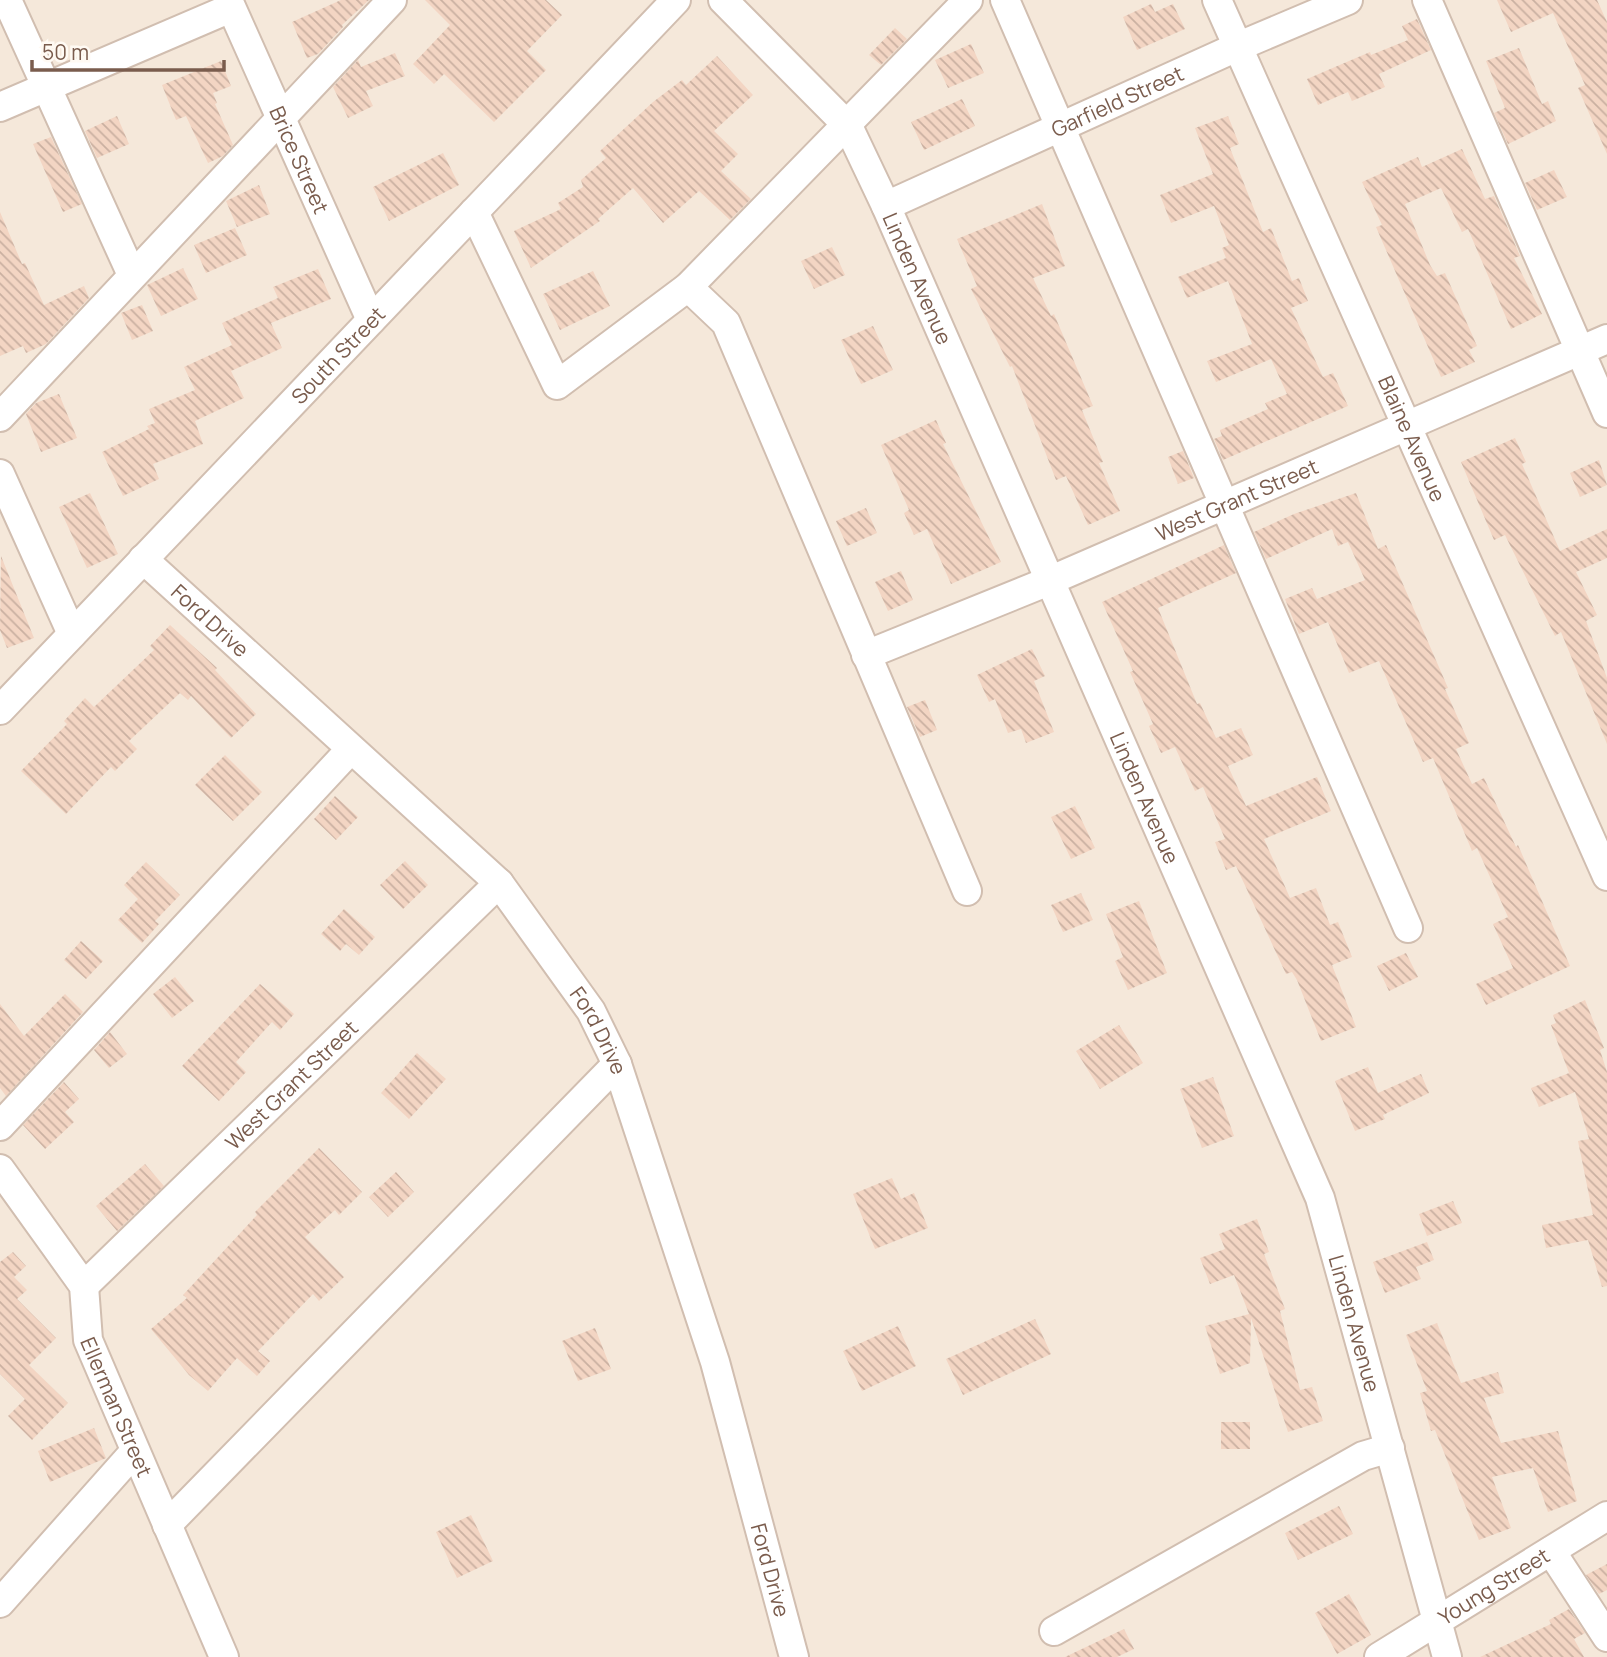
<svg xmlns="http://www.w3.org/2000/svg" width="1607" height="1657" viewBox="0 0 1607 1657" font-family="Manrope,sans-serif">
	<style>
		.residential { fill: #f5e8da }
		.building { fill: url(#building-back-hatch) }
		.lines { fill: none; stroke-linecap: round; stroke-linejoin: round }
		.minor-casing { stroke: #d1beb0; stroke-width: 32 }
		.minor { stroke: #fff; stroke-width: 28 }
		.labels { text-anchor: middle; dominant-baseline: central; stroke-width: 7; stroke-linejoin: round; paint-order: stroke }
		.street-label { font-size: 21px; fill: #7a5c4d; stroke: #fffaf3 }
	</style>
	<defs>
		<pattern id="building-back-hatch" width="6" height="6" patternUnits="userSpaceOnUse" patternTransform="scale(1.75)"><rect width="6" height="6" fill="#f3d5c3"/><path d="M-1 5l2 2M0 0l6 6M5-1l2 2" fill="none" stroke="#cab0a1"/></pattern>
	</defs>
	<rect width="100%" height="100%" fill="#fdf6ec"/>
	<path class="residential" d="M0 0H1607V1657H0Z"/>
	<path class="building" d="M341 0H369L342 25 343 27 318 54 307 58 292 22Z
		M425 0H546L562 15 527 51 546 70 494 122 444 74 434 84 413 64 450 25Z
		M1497 0H1597L1607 22V154L1578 88 1585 85 1553 13 1511 32Z
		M1151 4 1155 12 1173 4 1185 29 1137 50 1123 17Z
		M1417 19 1431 50 1379 74 1385 87 1352 101 1348 92 1318 105 1307 79 1370 52 1371 55 1408 40 1402 26Z
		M895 28 907 39 881 65 869 55Z
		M971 44 984 73 948 88 935 60Z
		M1519 48 1542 104 1548 101 1556 121 1508 144 1494 113 1505 108 1486 61Z
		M395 53 405 76 366 91 373 106 348 118 333 87 358 60 361 67Z
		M717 56 753 95 714 131 738 154 721 171 751 199 730 220 699 191 663 223 633 188 598 219 600 221 531 268 514 231 561 209 558 203 583 187 581 180 606 158 600 151 653 102 682 80 686 85Z
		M221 61 231 86 213 93 217 103 215 104 233 145 223 156 208 163 186 116 176 120 162 85Z
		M962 99 975 126 924 150 911 122Z
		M117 116 129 144 97 158 85 131Z
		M1228 116 1239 144 1230 148 1263 232 1271 228 1292 281 1299 278 1308 301 1291 308 1323 377 1333 373 1348 406 1223 460 1214 439 1222 436 1220 430 1268 409 1265 403 1287 394 1271 359 1216 382 1207 361 1252 344 1228 281 1187 298 1178 277 1226 258 1222 248 1229 245 1214 206 1171 223 1160 195 1213 174 1195 128Z
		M51 137 82 204 63 212 33 144Z
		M1462 149 1485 199 1494 196 1520 256 1514 258 1542 314 1511 329 1468 229 1462 232 1441 188 1405 204 1430 265 1437 276 1445 273 1477 346 1469 350 1475 362 1441 377 1376 227 1382 225 1362 182 1418 157 1422 167Z
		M443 153 459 185 389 221 373 187Z
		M1554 170 1567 197 1537 210 1525 183Z
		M259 185 270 214 237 227 226 201Z
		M1042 204 1065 266 1033 278 1051 316 1054 314 1093 406 1082 410 1103 462 1099 463 1120 511 1088 525 1066 476 1056 480 1012 366 1010 367 971 289 977 286 957 239Z
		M0 212 22 264 25 263 44 305 84 286 89 298 46 344 26 353 23 346 0 356Z
		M235 228 247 255 206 273 194 245Z
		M832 247 845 275 814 289 801 261Z
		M183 268 198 299 161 316 147 285Z
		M318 269 331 299 271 323 282 348 231 371 244 398 195 421 203 444 153 464 159 479 123 496 102 452 149 429 147 426 155 423 149 409 195 390 184 367 232 345 222 323 278 298 273 287Z
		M593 271 610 306 560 330 543 294Z
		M142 305 153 331 132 340 121 313Z
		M873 326 893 370 861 384 841 340Z
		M59 394 77 438 41 452 26 414 36 403Z
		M936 420 946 443 943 444 1001 562 951 584 927 529 914 535 904 513 909 510 881 445Z
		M1515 438 1526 462 1522 464 1560 551 1607 529V558L1576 572 1597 615 1586 621 1607 678V744L1561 632 1555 636 1505 535 1494 540 1461 462Z
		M1183 451 1194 478 1178 484 1168 457Z
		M1599 460 1607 485 1580 497 1570 473Z
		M90 493 118 554 87 568 59 507Z
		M1356 493 1378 549 1386 545 1448 688 1445 689 1469 743 1456 749 1472 784 1484 778 1516 847 1518 845 1570 966 1486 1005 1476 984 1513 968 1493 924 1508 917 1477 848 1472 851 1433 758 1423 762 1379 661 1349 673 1328 622 1299 634 1285 599 1312 588 1317 599 1365 580 1348 542 1338 546 1332 529 1266 559 1254 532 1294 514Z
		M866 508 877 533 847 546 836 521Z
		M1224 545 1236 573 1158 608 1197 704 1200 703 1216 738 1241 728 1253 755 1228 766 1246 806 1317 777 1331 811 1264 839 1290 898 1316 888 1330 925 1338 922 1352 957 1332 965 1356 1027 1321 1041 1297 980 1292 972 1286 974 1236 866 1226 870 1215 842 1225 839 1203 787 1195 791 1175 747 1161 753 1149 726 1153 724 1130 672 1133 671 1102 602Z
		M1 556 34 638 7 648 0 630Z
		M901 571 913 600 888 611 875 582Z
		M170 625 217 668 215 670 256 714 231 738 191 696 188 700 180 693 129 741 137 749 115 771 111 767 66 814 21 771 67 724 64 721 85 698 94 707 154 650 150 646Z
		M1032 649 1045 676 1034 681 1054 732 1026 743 1021 729 1008 733 995 699 989 702 977 675Z
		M925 700 937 730 920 737 907 707Z
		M225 755 262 792 233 821 195 785Z
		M335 796 358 817 336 840 314 819Z
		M1075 806 1095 848 1071 859 1051 817Z
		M405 861 428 885 403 909 380 885Z
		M146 862 180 895 155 921 159 924 142 943 118 920 138 899 124 885Z
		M1081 893 1093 920 1063 932 1051 905Z
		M1139 901 1167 973 1128 990 1115 961 1123 957 1106 914Z
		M344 909 375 937 359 955 346 944 340 951 321 934Z
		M81 941 103 961 86 979 64 960Z
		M1406 953 1418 977 1389 991 1377 966Z
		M175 977 194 1001 172 1018 153 994Z
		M260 984 294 1014 280 1030 272 1022 236 1062 246 1072 219 1101 182 1066Z
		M65 994 83 1012 6 1096 0 1088V1004L24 1036Z
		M1585 1000 1604 1048 1600 1050 1607 1072V1286L1602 1287 1588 1240 1546 1248 1542 1225 1593 1215 1578 1141 1589 1139 1575 1092 1539 1107 1531 1088 1569 1073 1551 1025 1556 1023 1553 1015Z
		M1119 1025 1143 1063 1100 1089 1076 1051Z
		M110 1032 127 1054 109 1068 94 1050Z
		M417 1053 446 1079 409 1119 381 1093Z
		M1368 1067 1378 1093 1421 1074 1429 1093 1383 1115 1385 1119 1355 1131 1335 1081Z
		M1213 1077 1234 1136 1202 1148 1180 1089Z
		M64 1082 79 1099 65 1112 74 1122 45 1149 23 1125Z
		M319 1148 362 1192 339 1215 335 1210 305 1237 344 1277 319 1301 313 1294 258 1351 270 1361 257 1376 237 1358 208 1391 189 1375 151 1329 187 1298 183 1295 257 1215 255 1212Z
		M145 1164 164 1186 117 1231 96 1206Z
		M396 1172 414 1192 388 1217 369 1197Z
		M892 1178 901 1199 914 1193 928 1228 875 1249 853 1194Z
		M1453 1201 1462 1223 1427 1236 1419 1214Z
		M1257 1219 1269 1252 1264 1254 1285 1309 1280 1311 1300 1390 1312 1387 1323 1421 1288 1432 1251 1318 1250 1363 1220 1374 1205 1326 1249 1314 1234 1275 1210 1284 1200 1258 1225 1249 1219 1234Z
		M1427 1242 1434 1260 1416 1267 1421 1279 1385 1293 1373 1262Z
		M13 1252 26 1266 14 1277 27 1290 17 1299 56 1338 29 1365 68 1403 32 1440 8 1416 25 1399 0 1374V1262Z
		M1035 1319 1051 1354 963 1395 946 1359Z
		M1437 1323 1461 1383 1498 1372 1504 1393 1484 1398 1501 1443 1558 1431 1577 1501 1548 1512 1533 1468 1492 1477 1511 1528 1479 1540 1435 1430 1431 1431 1420 1393 1427 1391 1406 1335Z
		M898 1326 916 1366 862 1391 843 1351Z
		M595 1328 611 1369 578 1381 562 1341Z
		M1221 1422H1250V1449H1221Z
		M94 1428 106 1458 50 1482 38 1451Z
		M1339 1506 1353 1534 1298 1560 1285 1533Z
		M471 1515 493 1561 457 1578 436 1532Z
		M1607 1564V1590L1599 1594 1586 1575Z
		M1349 1594 1371 1635 1337 1654 1315 1613Z
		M1569 1609 1585 1633 1574 1639 1584 1657H1480L1551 1624 1549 1620Z
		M1124 1629 1134 1649 1117 1657H1065Z"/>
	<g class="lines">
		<defs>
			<g id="minor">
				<path d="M7 0 132 275"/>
				<path id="s1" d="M228 0 371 320"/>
				<path id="s2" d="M723 0 848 126 886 206 1320 1198 1447 1657"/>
				<path d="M1005 0 1408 928"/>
				<path id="s3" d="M1217 0 1607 876"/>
				<path d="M1427 0 1607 413"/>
				<path d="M0 107 231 8"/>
				<path id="s4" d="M886 206 1237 47 1348 0"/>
				<path d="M474 212 557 385 688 287 968 0"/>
				<path d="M688 287 726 323 967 891"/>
				<path d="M0 417 392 0"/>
				<path d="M0 474 72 634"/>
				<path id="s5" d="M143 559 499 883 591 1011 617 1064 715 1362 794 1657"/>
				<path id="s6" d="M866 655 1049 581 1607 339"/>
				<path id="s7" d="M0 710 676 0"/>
				<path d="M0 1126 350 750"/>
				<path id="s8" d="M0 1169 84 1286 88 1340 224 1657"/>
				<path id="s9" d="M84 1286 499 883"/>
				<path d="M167 1525 617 1064"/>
				<path d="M1551 1551 1607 1637"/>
				<path d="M0 1603 135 1451"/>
				<path d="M1054 1631 1363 1456 1390 1448"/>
				<path id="s10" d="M1379 1657 1607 1516"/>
			</g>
		</defs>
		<use href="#minor" class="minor-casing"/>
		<use href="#minor" class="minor"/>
	</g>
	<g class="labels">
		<g class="street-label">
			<text stroke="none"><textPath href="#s4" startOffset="254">Garfield Street</textPath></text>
			<text stroke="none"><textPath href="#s1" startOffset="175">Brice Street</textPath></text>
			<text stroke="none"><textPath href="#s2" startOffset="345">Linden Avenue</textPath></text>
			<text stroke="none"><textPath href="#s7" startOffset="490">South Street</textPath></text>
			<text stroke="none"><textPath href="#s3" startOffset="480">Blaine Avenue</textPath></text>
			<text stroke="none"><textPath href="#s6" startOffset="402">West Grant Street</textPath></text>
			<text stroke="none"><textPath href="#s5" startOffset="91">Ford Drive</textPath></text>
			<text stroke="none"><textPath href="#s2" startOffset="912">Linden Avenue</textPath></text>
			<text stroke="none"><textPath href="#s5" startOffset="660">Ford Drive</textPath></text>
			<text stroke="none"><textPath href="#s9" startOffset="289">West Grant Street</textPath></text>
			<text stroke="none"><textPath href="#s2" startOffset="1479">Linden Avenue</textPath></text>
			<text stroke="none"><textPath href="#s8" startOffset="271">Ellerman Street</textPath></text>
			<text stroke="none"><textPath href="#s5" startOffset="1227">Ford Drive</textPath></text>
			<text stroke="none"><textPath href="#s10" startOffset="135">Young Street</textPath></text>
		</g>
	</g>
	<path d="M32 60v10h192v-10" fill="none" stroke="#7a5c4d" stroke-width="3.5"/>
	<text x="42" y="60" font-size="21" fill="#7a5c4d" stroke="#fffaf3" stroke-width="5" paint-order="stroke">50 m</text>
</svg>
